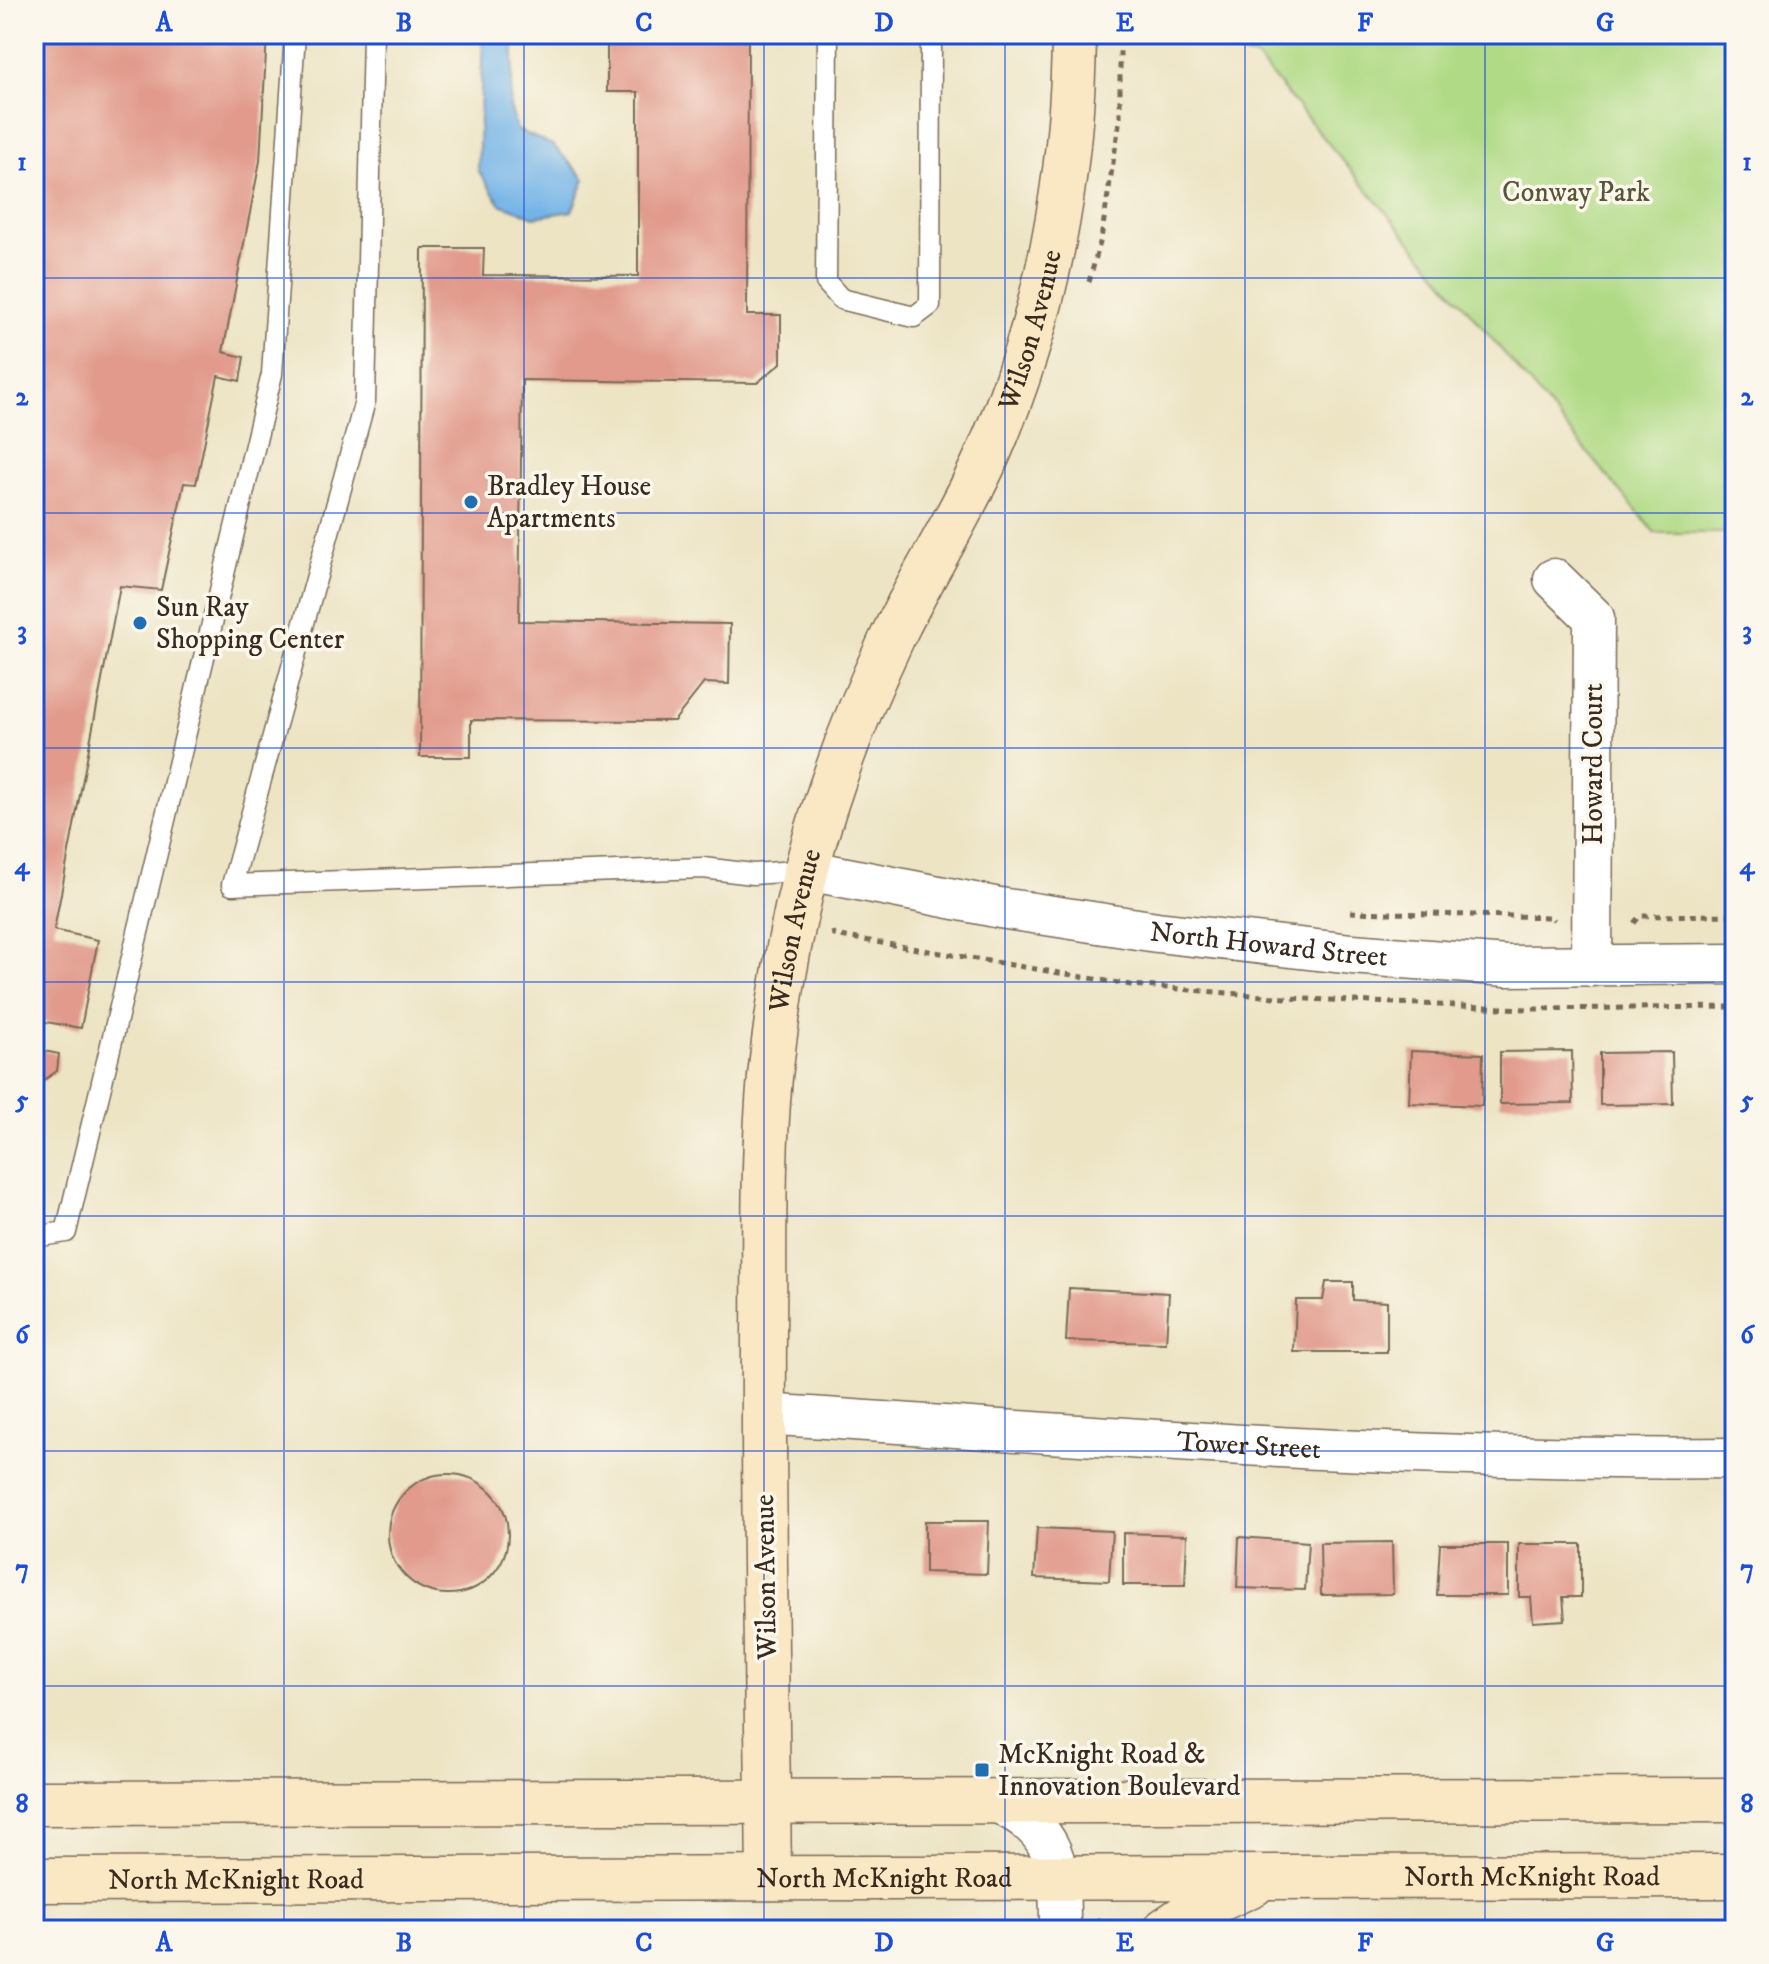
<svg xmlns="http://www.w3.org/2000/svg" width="1769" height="1964" viewBox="0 0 1769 1964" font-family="'IM FELL DW Pica',serif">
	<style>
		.green { fill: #b0da85; stroke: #768252; stroke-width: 2 }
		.water { fill: #73b3e7; stroke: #576e82; stroke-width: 2 }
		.building { fill: #e19a8b }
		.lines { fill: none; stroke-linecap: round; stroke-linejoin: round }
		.lane-casing { stroke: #796b58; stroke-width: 23 }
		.street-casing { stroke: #796b58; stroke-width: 43 }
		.secondary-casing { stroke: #796b58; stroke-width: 47 }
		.path { stroke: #796b58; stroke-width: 5; stroke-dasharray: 6 6; stroke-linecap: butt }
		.lane { stroke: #fff; stroke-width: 20 }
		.street { stroke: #fff; stroke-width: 40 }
		.secondary { stroke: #fae7c3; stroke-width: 44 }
		.grid { fill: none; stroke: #1d4ed8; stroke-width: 2; stroke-opacity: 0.55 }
		.poi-dot { fill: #1f6fb2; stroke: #fbf7ec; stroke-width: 3 }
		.labels { text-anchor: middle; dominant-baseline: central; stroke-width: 7; stroke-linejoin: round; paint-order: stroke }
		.park-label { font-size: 28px; fill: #585638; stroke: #fbf7ec }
		.street-label { font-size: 28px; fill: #3b2a1e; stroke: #fbf7ec }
		.poi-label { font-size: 28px; fill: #3b2a1e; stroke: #fbf7ec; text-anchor: start }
		.neatline { fill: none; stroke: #1d4ed8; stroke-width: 3 }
		.grid-label { font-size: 26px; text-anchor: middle; font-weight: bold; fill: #1d4ed8 }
	</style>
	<rect width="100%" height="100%" fill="#fbf7ec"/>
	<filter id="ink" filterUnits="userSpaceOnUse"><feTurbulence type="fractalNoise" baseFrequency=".0125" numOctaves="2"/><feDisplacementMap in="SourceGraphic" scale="16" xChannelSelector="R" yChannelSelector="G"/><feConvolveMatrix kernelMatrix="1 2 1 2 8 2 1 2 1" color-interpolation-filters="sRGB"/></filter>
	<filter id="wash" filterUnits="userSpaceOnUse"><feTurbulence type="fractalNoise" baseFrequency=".006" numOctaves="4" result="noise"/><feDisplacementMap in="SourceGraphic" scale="32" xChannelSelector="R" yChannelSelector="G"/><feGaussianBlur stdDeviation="1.8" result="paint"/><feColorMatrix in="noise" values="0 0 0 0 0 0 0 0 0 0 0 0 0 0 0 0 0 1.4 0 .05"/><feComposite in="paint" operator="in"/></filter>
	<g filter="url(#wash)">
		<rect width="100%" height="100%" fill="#ede4c4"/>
		<path class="green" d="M1140 34H1735V533H1655L1256 57Z"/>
		<path class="water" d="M483 34H515L510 107 517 130 553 145 585 179 572 211 534 217 500 204 478 170Z"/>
		<g id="blocks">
			<path class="building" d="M34 34H267L260 161 223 352 244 357 240 381 218 376 196 484 184 483 161 590 120 586 54 930 98 940 81 1028 34 1020Z
				M607 34H748L747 315H781V363L757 383 522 380 519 621 730 624 729 684 704 683 674 721 471 720V757H420L422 248H484L483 275 638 276V92H607Z
				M34 1049 59 1054 57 1071 34 1087Z
				M1411 1051 1483 1054 1482 1106 1409 1103Z
				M1572 1051 1573 1103 1500 1104V1052Z
				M1672 1052 1673 1104 1600 1105V1053Z
				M1326 1282H1353V1300L1387 1302V1352H1294L1296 1300H1323Z
				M1069 1288 1169 1293 1166 1343 1066 1341Z
				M388 1534a60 60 0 1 1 120 0a60 60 0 1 1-120 0Z
				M925 1521H989L987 1574 925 1572Z
				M1037 1528 1112 1531 1109 1581 1034 1578Z
				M1123 1533 1187 1535 1185 1585H1123Z
				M1239 1537 1308 1542 1305 1590 1237 1588Z
				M1392 1542 1393 1594 1321 1595 1320 1543Z
				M1440 1544H1508V1595H1437Z
				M1519 1544H1581V1597H1563L1565 1620 1533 1622 1531 1597H1519Z"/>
		</g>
	</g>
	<g filter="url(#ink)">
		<use href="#blocks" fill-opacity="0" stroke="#796b58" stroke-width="2"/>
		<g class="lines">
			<defs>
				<path id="lane" d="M373 34 365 401 232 885 703 868 753 874 807 870
					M828 34 826 282 841 299 914 317 930 305 931 34
					M34 1237 66 1232 272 374 295 34"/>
				<g id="street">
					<path d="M1554 579 1594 618 1592 966"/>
					<path id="s1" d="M807 870 1000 908 1157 932 1352 954 1507 966 1735 964"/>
					<path id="s2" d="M764 1414C1087 1435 1411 1462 1735 1458"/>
					<path d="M994 1801C1059 1830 1060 1866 1060 1930"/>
				</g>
				<g id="secondary">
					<path d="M34 1803 1735 1800"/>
					<path id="s3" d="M769 1878C767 1697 763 1516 764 1335 765 1249 762 1162 770 1077 777 1008 789 938 806 871 827 791 857 712 892 638 922 575 961 516 989 452 1046 321 1073 177 1074 34"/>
					<path id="s4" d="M34 1880 1735 1876"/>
					<path d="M1165 1930 1192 1912 1253 1884"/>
				</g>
			</defs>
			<use href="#lane" class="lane-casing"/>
			<use href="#street" class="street-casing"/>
			<use href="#secondary" class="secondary-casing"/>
			<path class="path" d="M1089 282 1101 239 1120 118V34
				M1350 912 1552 917 1554 920
				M1634 923 1640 916 1735 915
				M833 931 834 935 1131 985 1286 998 1527 1009 1735 1007
				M1097 1919 1112 1930
				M34 1927 89 1923"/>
			<use href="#lane" class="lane"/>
			<use href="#street" class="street"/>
			<use href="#secondary" class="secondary"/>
		</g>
	</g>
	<path class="grid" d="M284 34V1930M524 34V1930M764 34V1930M1005 34V1930M1245 34V1930M1485 34V1930M34 278H1735M34 513H1735M34 748H1735M34 982H1735M34 1216H1735M34 1451H1735M34 1686H1735"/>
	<g class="poi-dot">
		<circle cx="471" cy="502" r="8"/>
		<circle cx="140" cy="623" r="8"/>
		<rect x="974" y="1762" width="16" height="16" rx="4"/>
	</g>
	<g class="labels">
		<g class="park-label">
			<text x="1576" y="192">Conway Park</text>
		</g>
		<g class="street-label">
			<text stroke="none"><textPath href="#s3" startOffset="1598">Wilson Avenue</textPath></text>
			<text transform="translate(1593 764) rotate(-90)">Howard Court</text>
			<text stroke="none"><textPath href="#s3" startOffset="950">Wilson Avenue</textPath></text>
			<text stroke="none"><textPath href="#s1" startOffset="468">North Howard Street</textPath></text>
			<text stroke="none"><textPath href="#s2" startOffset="486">Tower Street</textPath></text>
			<text transform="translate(766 1577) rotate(-91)">Wilson Avenue</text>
			<text stroke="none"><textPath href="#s4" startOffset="1498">North McKnight Road</textPath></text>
			<text stroke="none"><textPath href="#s4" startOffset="850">North McKnight Road</textPath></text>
			<text stroke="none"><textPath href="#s4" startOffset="202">North McKnight Road</textPath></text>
		</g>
		<g class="poi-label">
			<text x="487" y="486">Bradley House<tspan x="487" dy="32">Apartments</tspan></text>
			<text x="156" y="607">Sun Ray<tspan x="156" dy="32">Shopping Center</tspan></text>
			<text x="998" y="1754">McKnight Road &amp;<tspan x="998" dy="32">Innovation Boulevard</tspan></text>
		</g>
	</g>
	<rect width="1769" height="1964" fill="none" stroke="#fbf7ec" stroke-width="88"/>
	<rect x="44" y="44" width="1681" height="1876" class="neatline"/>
	<g class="grid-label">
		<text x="164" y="31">A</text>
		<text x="404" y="31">B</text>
		<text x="644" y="31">C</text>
		<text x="884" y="31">D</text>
		<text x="1125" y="31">E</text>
		<text x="1365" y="31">F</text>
		<text x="1605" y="31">G</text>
		<text x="22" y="170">1</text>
		<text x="1747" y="170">1</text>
		<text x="22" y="405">2</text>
		<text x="1747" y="405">2</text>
		<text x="22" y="639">3</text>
		<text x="1747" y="639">3</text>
		<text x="22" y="874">4</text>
		<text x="1747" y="874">4</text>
		<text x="22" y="1108">5</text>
		<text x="1747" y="1108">5</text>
		<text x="22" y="1343">6</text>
		<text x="1747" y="1343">6</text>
		<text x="22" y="1577">7</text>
		<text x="1747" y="1577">7</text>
		<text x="22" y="1812">8</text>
		<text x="1747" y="1812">8</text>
		<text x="164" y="1951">A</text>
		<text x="404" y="1951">B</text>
		<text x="644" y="1951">C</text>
		<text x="884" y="1951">D</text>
		<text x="1125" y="1951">E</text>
		<text x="1365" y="1951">F</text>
		<text x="1605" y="1951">G</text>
	</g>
</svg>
